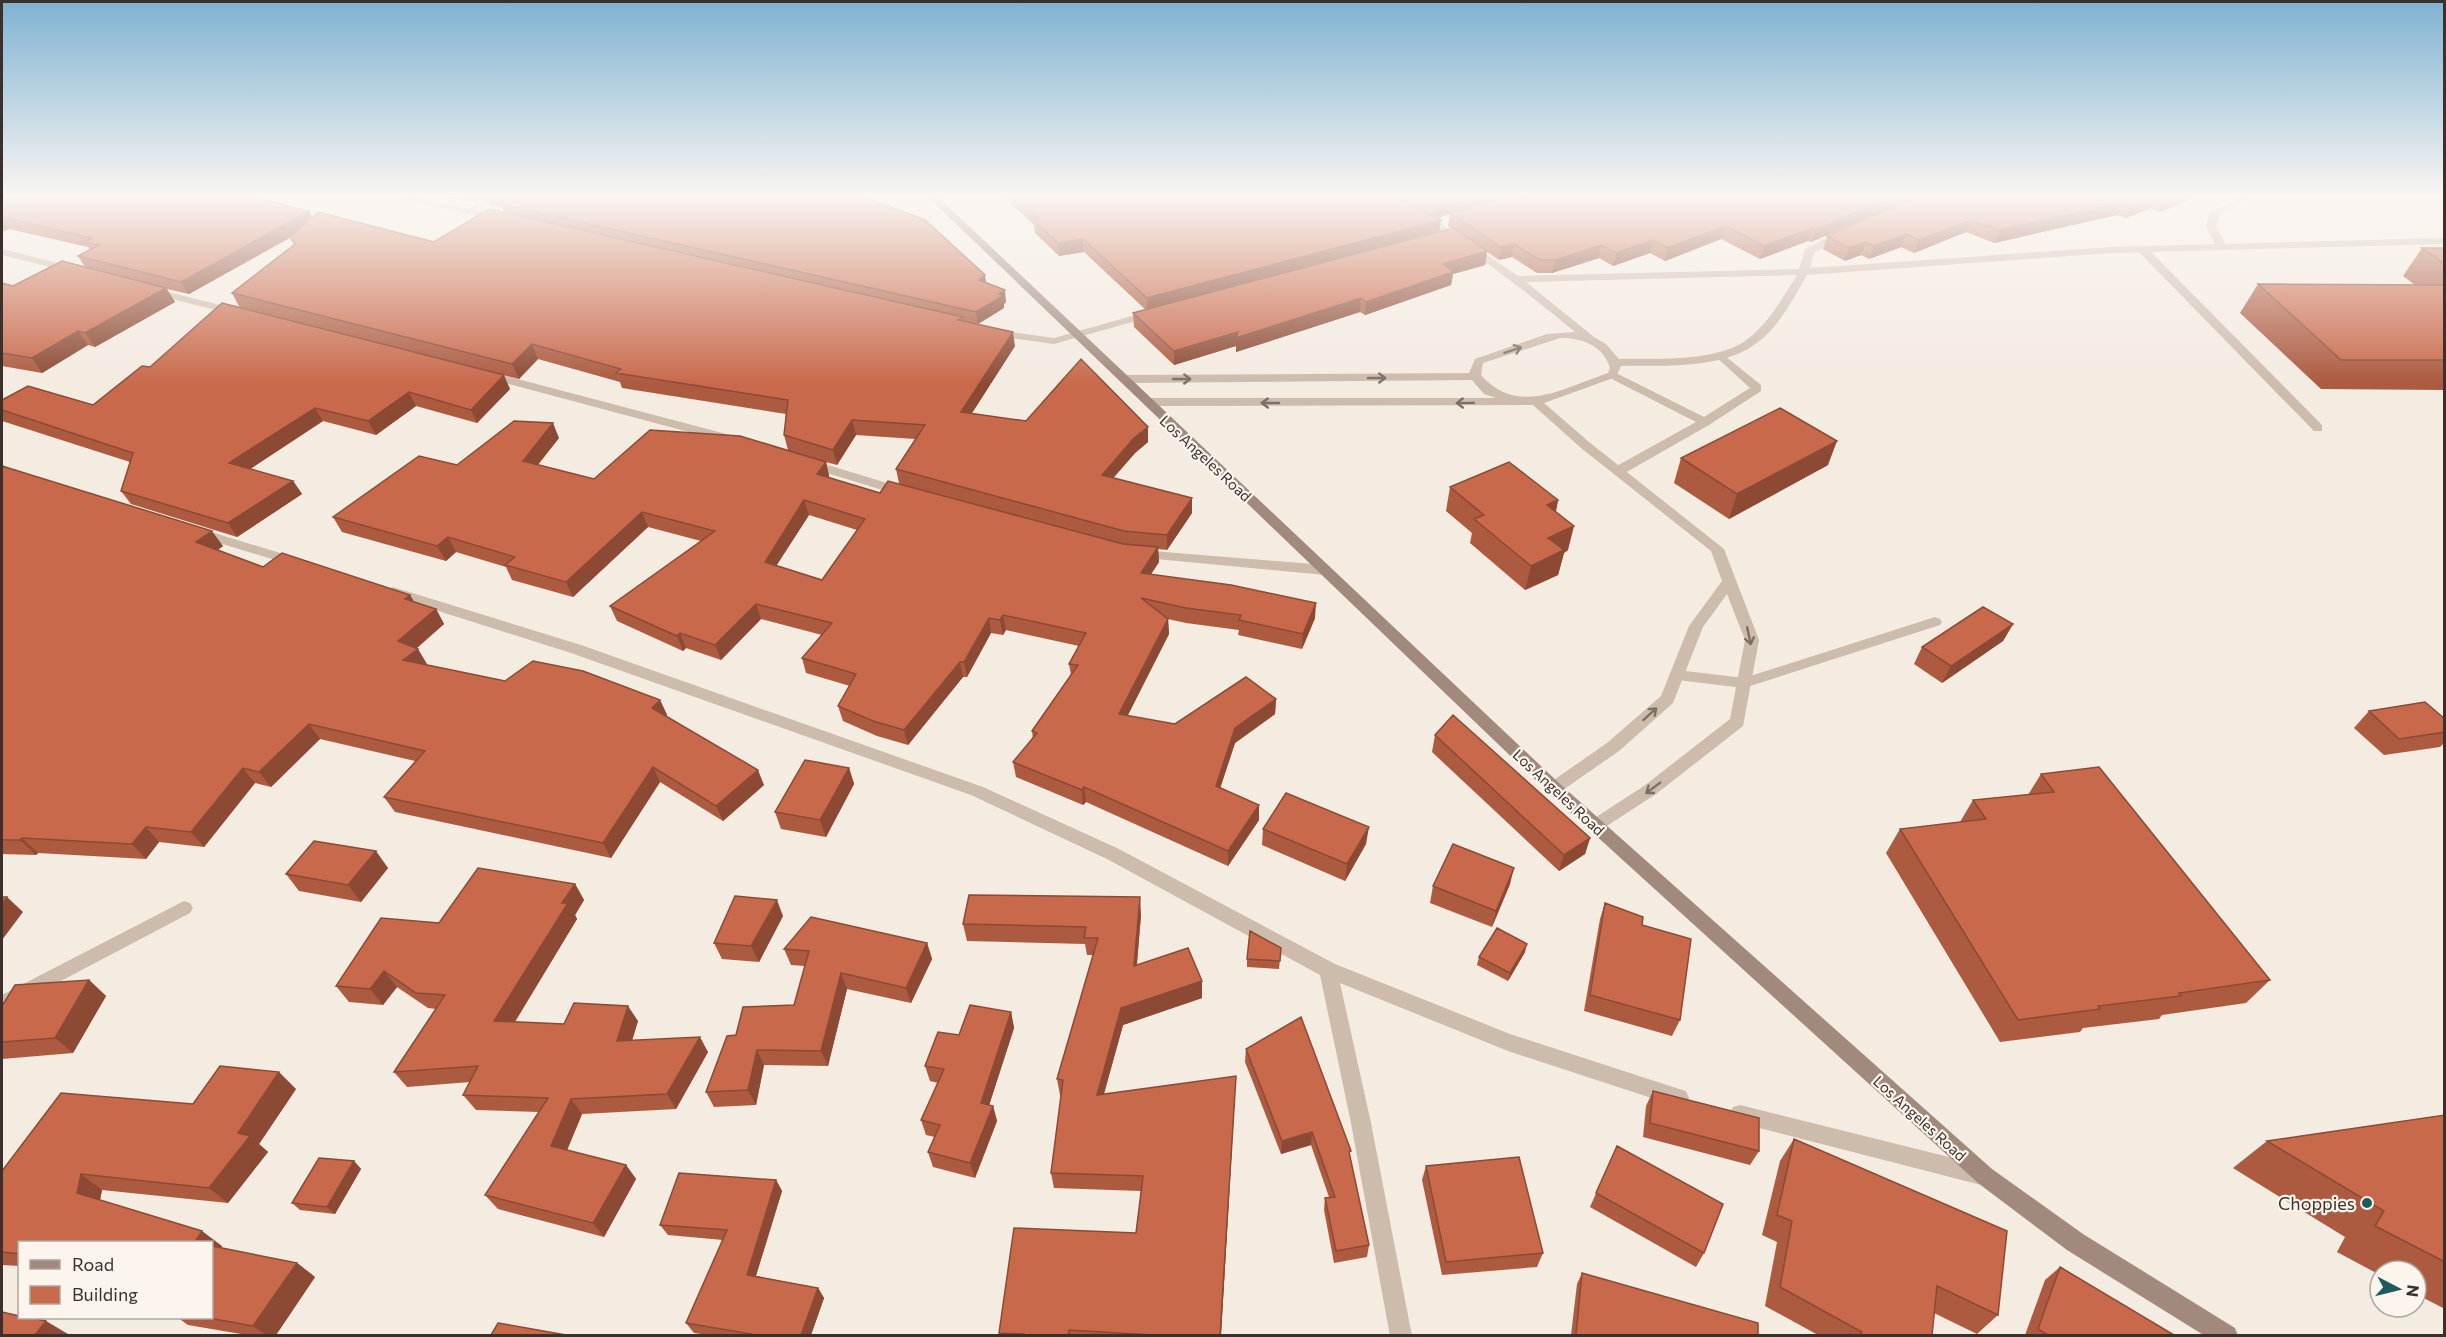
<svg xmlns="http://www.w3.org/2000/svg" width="2446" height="1337" viewBox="0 0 2446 1337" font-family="Commissioner,sans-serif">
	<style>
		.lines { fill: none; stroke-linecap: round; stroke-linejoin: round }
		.lane { fill: #cdbbac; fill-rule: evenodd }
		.street { fill: #cdbbac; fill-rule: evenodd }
		.secondary { fill: #a18a7d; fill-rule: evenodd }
		.wall { fill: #ac5a40; fill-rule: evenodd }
		.shaded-wall { fill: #8c4a34 }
		.building { fill: #c8694b; stroke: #8c4a34; stroke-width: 1.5; fill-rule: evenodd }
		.oneway { stroke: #7d6f65 }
		.poi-dot { fill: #1f5a5e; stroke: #fbf5ee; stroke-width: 2 }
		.labels { text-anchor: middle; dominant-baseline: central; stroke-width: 4.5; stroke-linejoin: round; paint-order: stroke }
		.street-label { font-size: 15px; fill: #3b302b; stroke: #fbf5ee }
		.near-poi-label { font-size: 18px; fill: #3b302b; stroke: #fbf5ee; text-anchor: end }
	</style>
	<rect width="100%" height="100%" fill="#f4ebe1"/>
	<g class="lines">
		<path class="lane" d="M2241 197H2253L2219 214 2216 226 2226 246 2217 248 2206 226 2210 212Z
			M2138 247H2146L2322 425V431H2314L2138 251Z
			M1720 352 1761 385V391L1709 425 1623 474H1613V468L1696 422 1608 377V373H1616L1704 417 1750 388 1716 357V353Z
			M1935 617 1940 619 1942 622 1940 625 1744 688 1677 680 1669 675 1677 670 1744 678Z"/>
		<path class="street" d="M394 197H411L469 209 487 197H498L479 211 503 218 498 221Z
			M1418 216H1426L1448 228 1518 276 1799 269 1805 249 1844 229 1848 230V234L1814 253 1810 268 2111 247 2444 238V244L2111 253 1807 275C1793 299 1778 329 1754 345 1717 370 1663 365 1621 366L1616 377 1544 403 1589 442 1724 549 1759 640 1743 726 1656 794 1596 833 1590 831 1588 826 1590 821 1644 786 1730 719 1745 640 1727 594 1703 627 1673 703 1619 751 1560 792H1548L1546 788 1548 784 1607 743 1661 696 1689 626 1722 581 1711 551 1581 448 1533 405 1148 406 1142 402 1148 398H1496L1484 394 1472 380 1124 383 1118 379 1124 375 1469 373 1475 359 1547 334 1575 332C1525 291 1475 251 1418 220ZM1797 275C1783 297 1770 321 1749 338 1718 363 1657 358 1619 359L1606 344 1594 337 1526 282ZM1560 338C1582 338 1603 345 1610 368L1608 373C1564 388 1517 417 1481 375L1483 363Z
			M2 249 78 268 79 270 74 273 2 255Z
			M152 288 240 310 241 312 236 315 148 293V289Z
			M1153 310 1157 311V315L1054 344 995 336 989 333 995 330 1054 338Z
			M487 371 734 436 736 439 730 443 483 377V373Z
			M808 459 907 489 909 492 902 496 804 466V460Z
			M198 528 300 559 302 562 295 566 193 535 191 532Z
			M1140 550 1325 565 1332 570 1325 575 1135 557 1133 554Z
			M393 587 581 645 983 787 1119 849 1335 964 1510 1034 1679 1089 1686 1091 1689 1098 1686 1105 1679 1107 1508 1051 1340 983 1371 1123 1412 1336H1390L1351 1123 1320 975 1107 859 971 795 571 653 388 595 386 592 388 589Z
			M184 901 190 903 193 908 190 913 2 1012V995Z
			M1740 1105 1985 1166 1992 1169 1995 1176 1992 1183 1985 1186 1740 1123 1733 1121 1730 1114 1733 1107Z"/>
		<path class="secondary" d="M928 197H938L1560 784 1992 1169 2083 1234 2235 1328 2238 1336H2205L2067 1250 1978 1183 1548 792Z"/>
	</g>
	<path class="wall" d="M2 197 309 211 312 218 434 242 504 212 502 207 491 205 488 197H868H866L986 283 1006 302 1004 304V308L978 324 964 321V322L1015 346 972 413 1148 442 1135 453 1113 478 1192 498V513L1167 550 1158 549 1159 562 1151 574 1315 618 1302 649 1238 635 1239 630 1186 623 1168 619 1169 634 1127 716 1175 724 1276 699 1275 714 1235 743 1220 788 1259 805V820L1228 866 1086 802 1083 805 1016 777 1013 762 1033 739 1032 731 1071 675 1069 664 1079 646 1006 630 1003 635 991 633 967 677H963L908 745 877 736 843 721 838 706 850 686 806 673 802 658 822 635 761 619 721 660 686 648 683 651 617 621 610 606 701 541 648 527 573 597 512 580 506 567 456 552 446 561 342 532 333 517 457 465 559 438 538 465 594 479 788 450 784 435 786 414 622 388 620 382 538 359 519 379 240 308 232 293 294 245 290 237 189 294 167 289 175 302 95 347 88 345 42 373 2 366V283L13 286 85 267 78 256 90 250 88 247 9 229 2 232ZM856 435 915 439 896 469 899 483 880 493 829 478V476L826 462 837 465ZM809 515 857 530 822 580 776 566Z
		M443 197H484L475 202Z
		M1004 197H2195L2160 212 2151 208 2126 218 2117 215 1994 243 1966 232 1914 253 1901 247 1869 259 1861 255 1845 261 1823 249 1827 236 1903 202 1811 242 1808 241 1760 259 1721 239 1665 261 1650 253 1613 266 1599 258 1552 273H1537L1512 257 1499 260 1487 252 1485 265 1453 274 1451 285 1365 315 1360 312 1236 352V346L1174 365 1134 327 1133 313 1146 310 1084 252 1059 256 1035 233 1034 225ZM1450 214 1448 226 1452 229 1439 232 1441 220 1436 218Z
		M2422 248H2445V390L2321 389 2240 313 2258 284 2415 285 2403 276Z
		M510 389 477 423 416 406 376 435 323 421 250 469 293 481 302 494 237 537 131 504 121 491 130 462 2 421V400L93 405Z
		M1681 458 1828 465 1729 519 1674 483Z
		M2 466 223 546 218 550 263 567 410 595 414 602 436 609 444 624 416 649 427 665 505 681 660 700 667 715 666 716 764 785 723 821 660 782 611 858 395 812 384 797 415 761 320 739 271 787 255 783 204 847 159 842 146 859 38 853 36 855 2 854Z
		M1450 487 1558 500 1556 512 1568 550 1564 553 1558 575 1525 590 1470 543 1472 533 1446 511Z
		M2013 624 2003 641 1942 683 1914 664 1922 647Z
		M2369 711 2445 719V742L2440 747 2384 755 2354 728Z
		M1435 735 1590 838 1585 854 1559 871 1432 752Z
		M849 768 854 784 826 837 781 829 775 812Z
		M2041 774 2270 980 2246 1003 2162 1015 2159 1019 2083 1028 2080 1032 2000 1042 1886 853 1900 829 1960 822 1973 800 2028 795Z
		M1263 829 1366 844 1345 881 1262 845Z
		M388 868 361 902 299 891 286 874Z
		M575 884 584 900 575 915 577 919 515 1022 564 1024 638 1021 632 1041 708 1052 676 1109 582 1114 567 1150 626 1165 636 1179 604 1237 498 1209 485 1195 539 1112 476 1110 463 1095 470 1082 407 1087 394 1072 436 1009 428 1008 397 987 383 1005 349 1002 336 986Z
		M1510 884 1492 927 1430 903 1433 886Z
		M1605 903 1642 925 1680 1020 1672 1036 1584 1011 1600 919Z
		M1141 915 1137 965 1202 981V998L1123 1025 1104 1094 1235 1092 1221 1335H1000L999 1333 1136 1233 1141 1191 1054 1188 1051 1173 1061 1096 1060 1095 1057 1079 1093 955H1087L1085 944 967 941 963 924Z
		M783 916 759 962 722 959 714 943Z
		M927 943 932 959 911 1003 847 989 828 1066 764 1065 756 1105 714 1107 706 1092 736 1035 794 1005 805 966 791 965 784 949Z
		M1281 948 1279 969 1247 967V959Z
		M1525 952 1508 981 1477 965 1479 957Z
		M89 980 106 996 73 1053 2 1059V1006Z
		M1011 1012 1014 1028 989 1105 993 1106 997 1121 975 1178 933 1167 928 1152 935 1137 926 1135 921 1120 938 1083 930 1081 925 1066 959 1035Z
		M1246 1049 1350 1158 1369 1245 1367 1257 1334 1263 1324 1210 1325 1198 1329 1197 1311 1145 1281 1154 1245 1062Z
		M296 1089 259 1144 268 1152 228 1203 102 1190 100 1200 222 1246 220 1248 297 1263 315 1277 276 1335H247L188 1325 177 1317H212V1242H20V1266L2 1265V1171L193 1104Z
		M1653 1091 1759 1151 1750 1165 1643 1137 1646 1106Z
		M2445 1115V1309L2416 1294V1271H2380V1275L2337 1252 2345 1237 2233 1168 2267 1141Z
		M1794 1139 1998 1315 1977 1334 1934 1313 1932 1335H1818L1765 1306 1777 1242 1762 1235 1780 1161Z
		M1617 1146 1704 1253 1696 1267 1590 1207Z
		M354 1161 361 1169 335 1214 300 1210 292 1203Z
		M1426 1166 1543 1253 1537 1267 1442 1275 1422 1180Z
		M776 1180 782 1191 756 1276 818 1288 824 1298 811 1335H708L694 1333 686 1323 723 1240 668 1235 660 1225Z
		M2060 1267 2174 1335H2025L2045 1280Z
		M1582 1273 1758 1335H1571L1577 1284Z"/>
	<path class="shaded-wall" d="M473 197H484L475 202Z
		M1469 197H1511L1450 213V214L1435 219 1437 206Z
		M1891 197H1915L1811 242 1815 230Z
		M2154 197H2157L2151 208 2126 218 2132 206Z
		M2173 197H2195L2160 212 2166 199Z
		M2124 202 2117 215 1994 243 2000 230Z
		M309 211 315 224 189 294 181 282Z
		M2 217 9 229 2 232Z
		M1441 220 1439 233 1147 311V298Z
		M1972 220 1966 232 1914 253 1919 240Z
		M1725 226 1721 239 1665 261 1668 248Z
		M1812 228 1808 241 1760 259 1764 246Z
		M1906 234 1901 247 1869 259 1874 246Z
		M1083 239 1084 252 1059 256 1058 243Z
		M1653 240 1650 253 1613 266 1616 253Z
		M1866 242 1861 255 1845 261 1849 248Z
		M1514 244 1512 257 1499 260 1501 247Z
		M1601 245 1599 258 1552 273 1555 260Z
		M1487 251 1485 265 1453 274 1451 285 1365 315 1366 302 1443 264Z
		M985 275 987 287 979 280Z
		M166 288 175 302 95 347 85 333Z
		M1005 290 1006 302 1004 304V308L978 324 976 312Z
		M1361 298 1360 312 1236 352V346L1174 365V351Z
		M78 331 88 345 42 373 32 358Z
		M1013 332 1015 346 963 427 961 412Z
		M532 344 538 359 519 379 512 364Z
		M504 375 510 389 477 423 471 410Z
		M409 392 416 406 376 435 368 421Z
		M315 408 323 421 238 477 229 463Z
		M852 420 856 435 837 465 833 450Z
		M553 423 559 438 529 475 523 461Z
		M1148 427V442L1135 453 1103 490 1102 475 1134 438Z
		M1837 441 1828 465 1729 519 1737 494Z
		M826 462 829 476 821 489 817 474Z
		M293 481 302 494 237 537 228 523Z
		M1192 498V513L1167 550V535Z
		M804 500 809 515 769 577 765 562Z
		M1558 500 1553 524 1547 505Z
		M642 512 648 527 573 597 566 582Z
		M1574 526 1568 550 1564 553 1558 575 1525 590 1531 566 1548 538Z
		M212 531 223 546 207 557 196 542Z
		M448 537 456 552 446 561 437 546Z
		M1158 547 1159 562 1142 588 1141 573Z
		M410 595 419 610 405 599Z
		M1316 603 1315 618 1302 649 1303 634Z
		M756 604 761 619 721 660 715 645Z
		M436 609 444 624 407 656 398 641Z
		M1003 615 1006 630 1003 635 1000 620Z
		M989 618 991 633 967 677 964 662Z
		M1168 619 1169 634 1121 729 1119 714Z
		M2013 624 2003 641 1942 683 1951 666Z
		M680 633 686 648 683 651 677 636Z
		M418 649 427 664 403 660Z
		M960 662 963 677 908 745 904 730Z
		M1276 699 1275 714 1235 743 1216 801V786L1235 728Z
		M660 700 667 715 658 724 652 708Z
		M309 724 320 739 271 787 259 772Z
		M653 767 660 782 611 858 603 843Z
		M243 768 255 783 204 847 191 832Z
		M849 768 854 784 826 837 820 820Z
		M758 770 764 785 723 821 716 806Z
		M1084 787 1086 802 1083 805 1082 790Z
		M1259 805V820L1228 866V851Z
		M146 827 159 842 146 859 132 844Z
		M1369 827 1366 844 1345 881 1347 864Z
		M22 838 38 853 36 855 20 840Z
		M1590 838 1585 854 1559 871 1564 855Z
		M376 851 388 868 361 902 348 885Z
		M1514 868 1510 884 1492 927 1496 911Z
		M575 884 584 900 575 915 577 919 506 1036 494 1021 562 903Z
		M7 897 23 912 2 940V904Z
		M1140 897 1141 915 1135 983 1134 966Z
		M777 900 783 916 759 962 751 946Z
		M927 943 932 959 911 1003 906 988Z
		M1527 944 1525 952 1508 981 1510 973Z
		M384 971 397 987 383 1005 370 989Z
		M841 973 847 989 828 1066 821 1051Z
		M89 980 106 996 73 1053 55 1038Z
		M1202 981V998L1123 1025 1099 1111 1097 1095 1121 1008Z
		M628 1006 638 1021 627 1056 617 1041Z
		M1011 1012 1014 1028 985 1118 981 1103Z
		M700 1037 708 1052 676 1109 667 1094Z
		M757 1050 764 1065 756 1105 748 1090Z
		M279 1072 296 1089 259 1144 268 1152 228 1203 209 1188 238 1133Z
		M1236 1076 1221 1335H1220Z
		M571 1099 582 1114 563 1160 551 1146Z
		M993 1106 997 1121 975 1178 970 1163Z
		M1312 1132 1311 1145 1281 1154 1282 1141Z
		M354 1161 361 1169 335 1214 327 1207Z
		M626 1165 636 1179 604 1237 593 1223Z
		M81 1174 102 1190 98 1209 77 1193Z
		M776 1180 782 1191 753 1285 747 1275Z
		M202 1231 222 1246 215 1258 212 1256V1242H195Z
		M297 1263 315 1277 276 1335H266L253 1326Z
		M818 1288 824 1298 811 1335H801Z
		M46 1321 68 1334 67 1335H35Z"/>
	<path class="building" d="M2 197H224L228 198 231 197H251L309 211 181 282 78 256 99 245 84 242 92 238 2 217Z
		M503 197H864L925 220 985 275 979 280 1005 290 999 294 1003 296 976 312 501 204 512 198Z
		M1016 197H1396L1441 220 1147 298 1083 239 1058 243 1034 220 1039 218Z
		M1418 197H1469L1437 206Z
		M1505 197H1891L1815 230 1812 228 1764 246 1725 226 1668 248 1653 240 1616 253 1601 245 1555 260H1540L1514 244 1501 247 1450 213Z
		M1915 197H2154L2132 206 2124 202 2000 230 1972 220 1919 240 1906 234 1874 246 1866 242 1849 248 1827 236Z
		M2160 197H2173L2166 199Z
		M489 209 963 317 958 320 1013 332 961 412 1026 421 1081 359 1148 427 1134 438 1102 475 1192 498 1167 535 1124 531 896 469 925 425 852 420 833 450 784 435 788 400 616 373 621 369 532 344 512 364 232 293 295 244 290 237 318 212 434 242Z
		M1453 228 1487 251 1443 264 1453 272 1366 302 1361 298 1236 338 1238 332 1174 351 1133 313Z
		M2422 248H2445V264Z
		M62 261 166 288 85 333 78 331 32 358 2 353V283L13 286Z
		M2258 284 2445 285V360H2341Z
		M222 303 504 375 471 410 409 392 368 421 315 408 229 463 293 481 228 523 121 491 133 453 2 410V400L28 386 93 405 142 366 150 367Z
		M1780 408 1837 441 1737 494 1681 458Z
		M514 421 553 423 523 461 594 479 650 430 740 436 826 462 817 474 880 493 888 481 1123 544 1158 547 1141 573 1231 585 1316 603 1303 634 1239 620 1241 615 1186 608 1141 598 1168 619 1119 714 1175 724 1246 677 1276 699 1235 728 1216 786 1259 805 1228 851 1084 787 1082 790 1013 762 1037 733 1032 731 1078 665 1069 664 1086 633 1003 615 1000 620 989 618 964 662H960L904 730 873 721 838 706 856 674 802 658 832 623 756 604 715 645 680 633 677 636 610 606 715 531 642 512 566 582 505 565 515 557 448 537 437 546 333 517 419 456 457 465ZM804 500 865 519 822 580 765 562Z
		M1509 462 1558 500 1547 505 1574 526 1548 538 1564 550 1531 566 1474 519 1484 515 1450 487Z
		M2 466 212 531 196 542 263 567 282 553 410 595 405 599 436 609 398 641 418 649 403 660 505 681 533 661 583 671 660 700 652 708 758 770 716 806 653 767 603 843 384 797 425 751 309 724 259 772 243 768 191 832 146 827 132 844 22 838 20 840H2Z
		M1983 607 2013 624 1951 666 1922 647Z
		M2425 702 2445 719V732L2399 739 2369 711Z
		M1453 715 1590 838 1564 855 1435 735Z
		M805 760 849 768 820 820 775 812Z
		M2099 767 2270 980 2179 993 2181 996 2098 1006 2100 1009 2018 1020 1900 829 1986 819 1973 800 2054 792 2041 774Z
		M1286 793 1369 827 1347 864 1263 829Z
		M314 841 376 851 348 885 286 874Z
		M1453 844 1514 868 1496 911 1433 886Z
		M478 868 575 884 562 903H568L494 1021 564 1024 574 1003 628 1006 617 1041 700 1037 667 1094 571 1099 551 1146 626 1165 593 1223 485 1195 548 1098 463 1095 478 1066 394 1072 445 995 416 993 384 971 370 989 336 986 381 918 439 923Z
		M969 895 1140 897 1134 966 1188 948 1202 981 1121 1008 1097 1095 1236 1076 1220 1335H1154L1069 1330 1068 1335H1024V1334L999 1333 1014 1228 1136 1233 1143 1176 1051 1173 1063 1080 1057 1079 1098 938H1084L1086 927 963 924Z
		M735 896 777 900 751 946 714 943Z
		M2 897H7L2 904Z
		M1605 903 1643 917 1642 925 1691 939 1680 1020 1590 995Z
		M811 917 927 943 906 988 841 973 821 1051 757 1050 748 1090 706 1092 727 1036 736 1035 743 1007 794 1005 809 951 784 949Z
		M1497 928 1527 944 1510 973 1479 957Z
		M1250 931 1281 948 1280 961 1247 959Z
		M89 980 55 1038 2 1042V1006L15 985Z
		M970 1005 1011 1012 981 1103 993 1106 970 1163 928 1152 940 1125 921 1120 944 1069 925 1066 938 1032 959 1035Z
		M1301 1017 1351 1151 1349 1152 1369 1245 1336 1251 1325 1198 1335 1197 1312 1132 1282 1141 1246 1049Z
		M220 1066 279 1072 238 1133 250 1136 209 1188 81 1174 77 1193 202 1231 195 1242H20V1254L2 1252V1171L61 1093 193 1104Z
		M1653 1091 1759 1118V1151L1650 1123Z
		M2445 1115V1262L2375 1226 2384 1211 2267 1141Z
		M1794 1139 2007 1231 1998 1315 1937 1286 1932 1335H1860L1862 1332 1780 1287 1792 1221 1777 1215Z
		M1617 1146 1723 1204 1704 1253 1596 1193Z
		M1519 1157 1543 1253 1446 1262 1426 1166Z
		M319 1158 354 1161 327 1207 292 1203Z
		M679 1173 776 1180 747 1275 818 1288 801 1335H750L751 1334 686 1323 727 1230 660 1225Z
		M212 1246 297 1263 253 1326 203 1317H212Z
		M2060 1267 2174 1335H2048L2038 1329Z
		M1582 1273 1758 1323V1335H1576Z
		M2 1312 20 1316V1317H27L46 1321 35 1335H2Z
		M498 1323 566 1335H491Z"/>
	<defs><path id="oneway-shaft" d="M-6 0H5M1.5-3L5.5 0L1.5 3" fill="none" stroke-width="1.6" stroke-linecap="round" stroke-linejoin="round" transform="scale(1.5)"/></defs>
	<g class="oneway">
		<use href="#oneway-shaft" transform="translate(1513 350) rotate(-18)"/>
		<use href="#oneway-shaft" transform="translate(1377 378)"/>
		<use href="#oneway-shaft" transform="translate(1182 379)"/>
		<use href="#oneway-shaft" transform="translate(1270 403) rotate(-180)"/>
		<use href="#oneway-shaft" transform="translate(1465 403) rotate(179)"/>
		<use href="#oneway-shaft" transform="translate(1749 636) rotate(78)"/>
		<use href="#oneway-shaft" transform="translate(1650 714) rotate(-42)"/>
		<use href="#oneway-shaft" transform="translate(1653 788) rotate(143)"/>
	</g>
	<linearGradient id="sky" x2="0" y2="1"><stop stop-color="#7eb2d2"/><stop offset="0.51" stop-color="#faf6f2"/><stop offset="1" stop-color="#faf6f2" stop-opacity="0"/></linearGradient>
	<rect width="2446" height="384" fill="url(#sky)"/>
	<circle class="poi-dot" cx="2367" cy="1203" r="6"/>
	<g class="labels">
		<g class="street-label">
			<text transform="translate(1206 458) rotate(43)">Los Angeles Road</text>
			<text transform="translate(1559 792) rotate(43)">Los Angeles Road</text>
			<text transform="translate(1920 1118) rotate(42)">Los Angeles Road</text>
		</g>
		<g class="near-poi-label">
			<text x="2355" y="1203">Choppies</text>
		</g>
	</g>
	<rect width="2446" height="1337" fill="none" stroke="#3b302b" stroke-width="6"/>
	<rect x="18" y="1241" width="195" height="78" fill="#fbf5ee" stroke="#aea6a0" stroke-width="1.5"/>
	<rect x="30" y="1260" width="30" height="9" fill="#a18a7d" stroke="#aea6a0" stroke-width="1.5"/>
	<text x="72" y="1271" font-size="18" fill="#3b302b">Road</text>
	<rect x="30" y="1286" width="30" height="18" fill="#c8694b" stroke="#aea6a0" stroke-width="1.5"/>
	<text x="72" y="1301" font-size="18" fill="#3b302b">Building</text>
	<g transform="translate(2398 1289) rotate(97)"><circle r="28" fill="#fbf5ee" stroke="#aea6a0" stroke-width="1.5"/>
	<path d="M0-4.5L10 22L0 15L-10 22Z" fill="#1f5a5e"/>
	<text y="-9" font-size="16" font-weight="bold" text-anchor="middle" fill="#3b302b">N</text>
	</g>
</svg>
